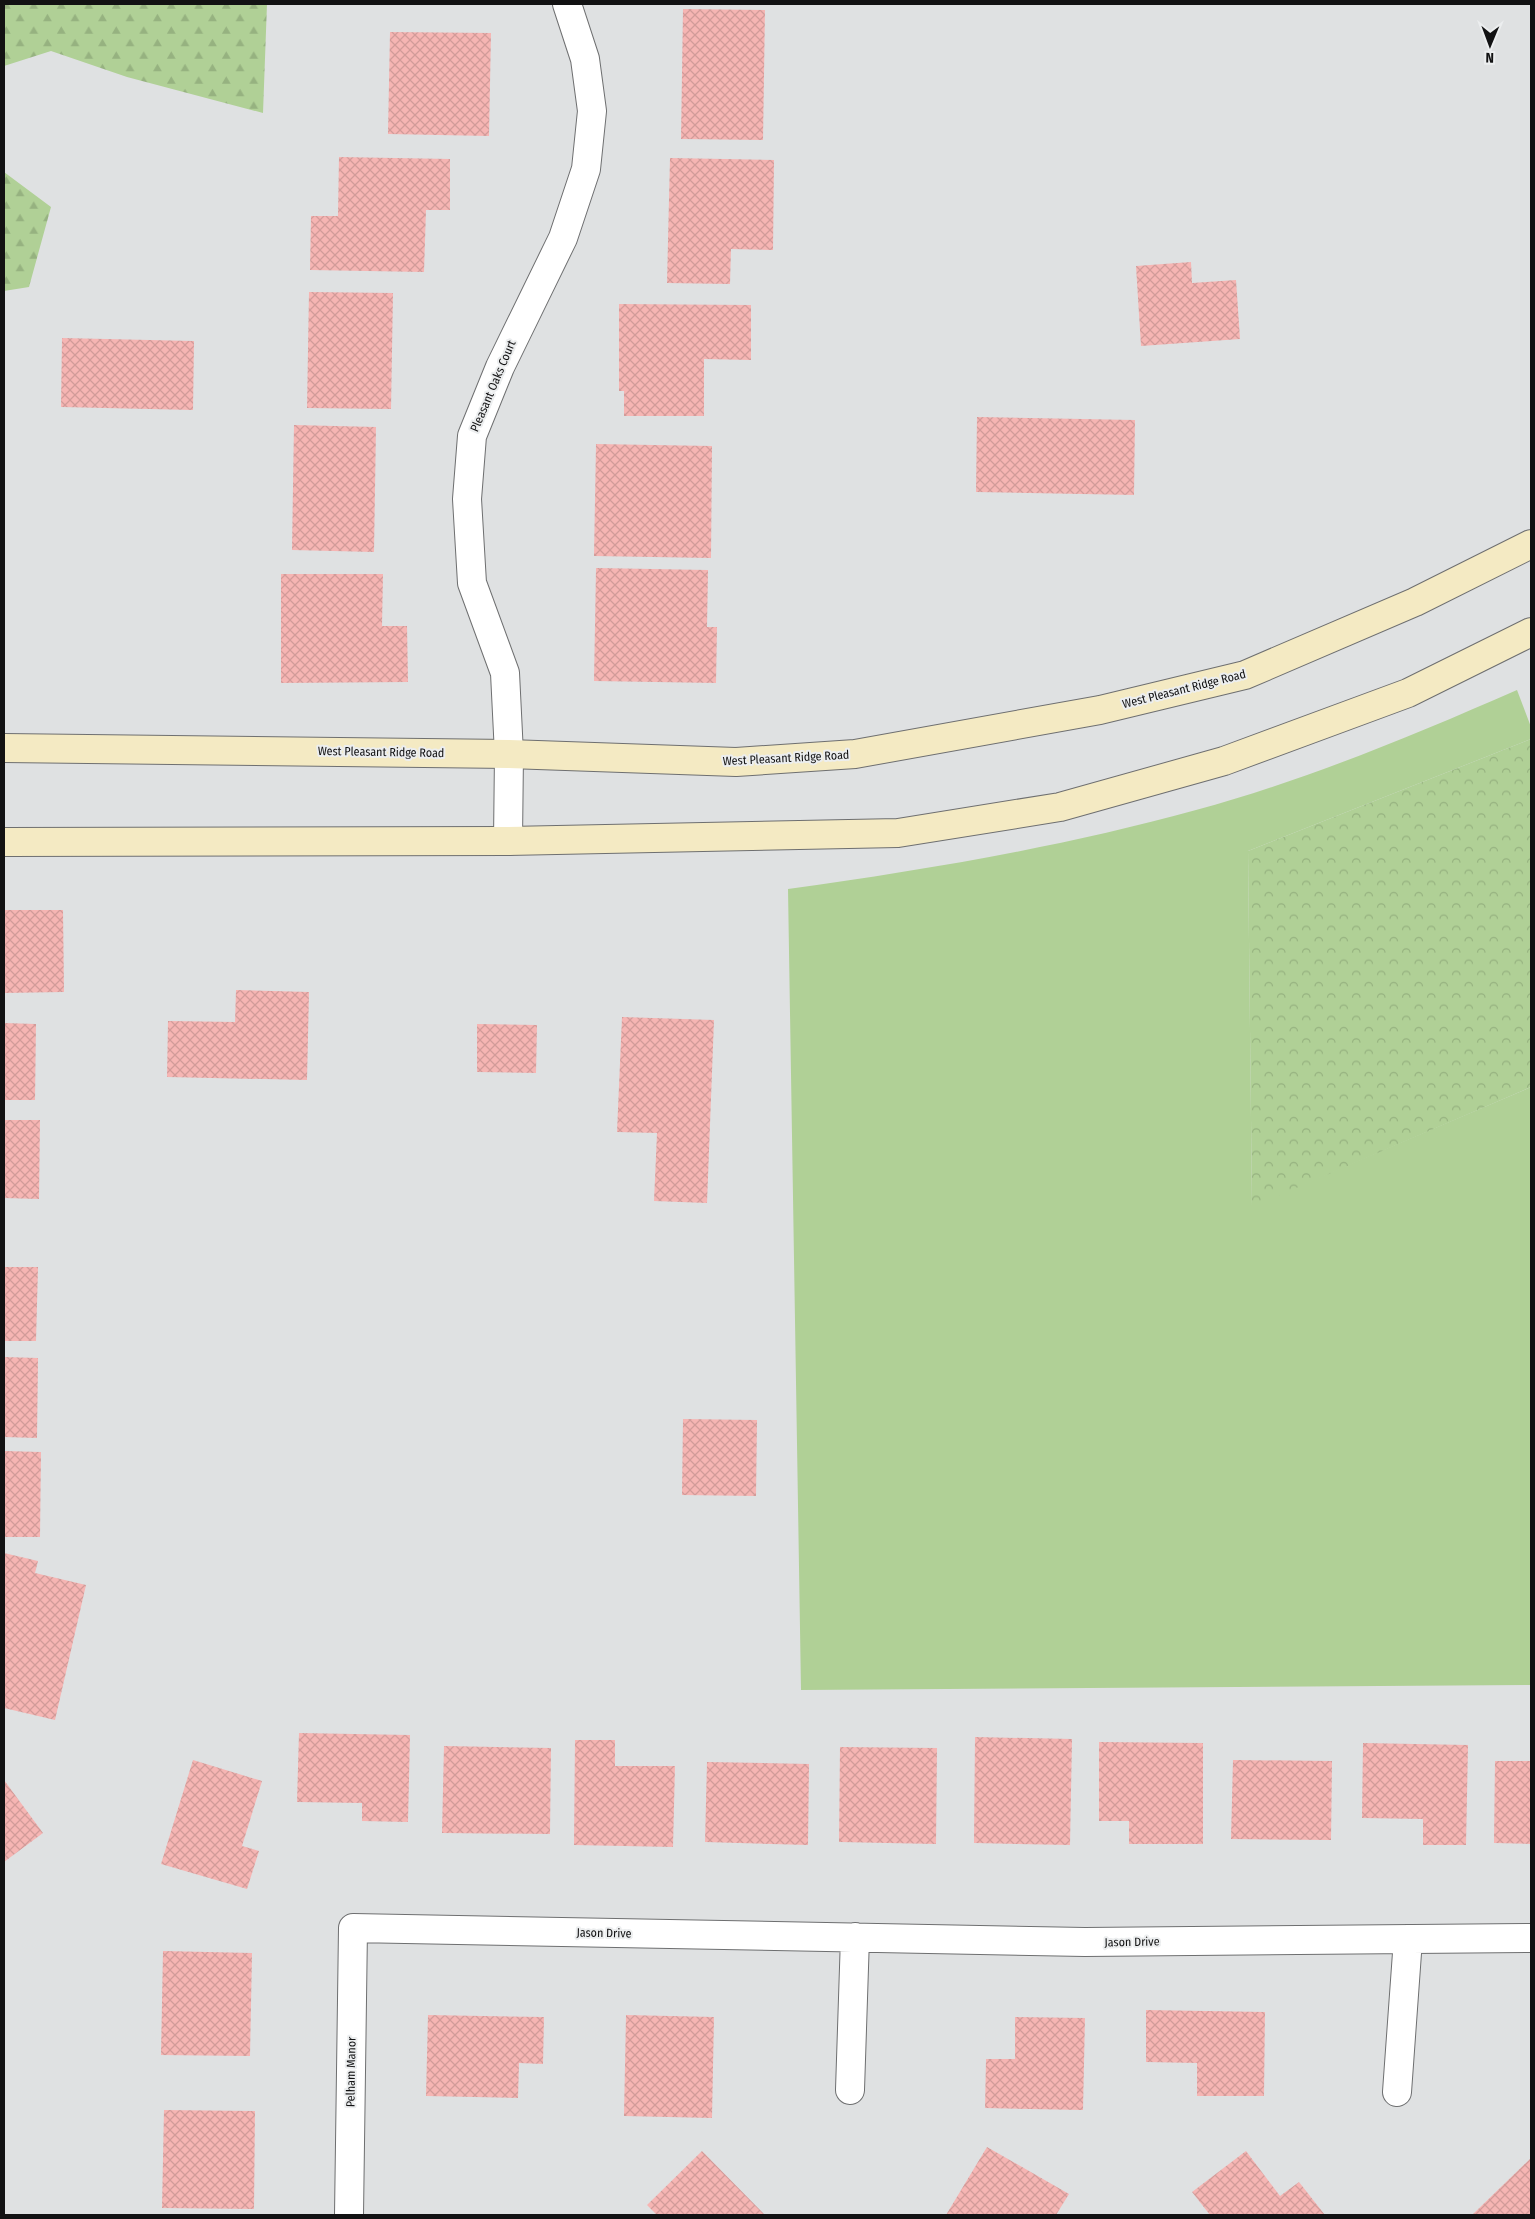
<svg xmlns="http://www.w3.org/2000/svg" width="1535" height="2219" viewBox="0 0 1535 2219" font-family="'Fira Sans Condensed',sans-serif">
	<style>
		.grass { fill: #b0d096 }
		.forest { fill: url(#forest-firs) }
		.park { fill: url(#park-crowns) }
		.building { fill: url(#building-cross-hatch) }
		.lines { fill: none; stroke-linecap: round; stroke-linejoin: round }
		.minor-casing { stroke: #6e6f70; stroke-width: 30 }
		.secondary-casing { stroke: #6e6f70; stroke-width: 30 }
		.minor { stroke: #fff; stroke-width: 28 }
		.secondary { stroke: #f4eac3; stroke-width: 28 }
		.labels { text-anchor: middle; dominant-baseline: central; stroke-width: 4; stroke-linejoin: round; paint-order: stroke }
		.street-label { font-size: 12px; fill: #121213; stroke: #eceeef }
	</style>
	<defs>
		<pattern id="forest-firs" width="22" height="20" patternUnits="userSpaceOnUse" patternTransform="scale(1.25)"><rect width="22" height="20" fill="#b0d096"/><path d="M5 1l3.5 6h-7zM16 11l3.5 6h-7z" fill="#96b280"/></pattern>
		<pattern id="park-crowns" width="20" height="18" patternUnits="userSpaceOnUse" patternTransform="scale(1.25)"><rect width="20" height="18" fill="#b0d096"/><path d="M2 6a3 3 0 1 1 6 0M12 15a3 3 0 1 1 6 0" fill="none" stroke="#96b280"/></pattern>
		<pattern id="building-cross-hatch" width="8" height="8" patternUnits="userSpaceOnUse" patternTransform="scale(1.25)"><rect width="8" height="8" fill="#f6b5b3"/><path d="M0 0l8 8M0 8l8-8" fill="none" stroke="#d29b99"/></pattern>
	</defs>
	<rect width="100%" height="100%" fill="#dfe1e2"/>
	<path class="grass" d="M1517 690 1531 727V739L1248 851 1252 1206 1531 1087V1685L801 1690 788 889C925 870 1062 847 1196 810 1306 780 1412 736 1517 690Z"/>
	<path class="forest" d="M4 4H267L263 113 127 77 51 51 4 66Z
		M4 172 51 207 29 287 4 291Z"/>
	<path class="park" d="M1531 739V1087L1252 1207 1248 851Z"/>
	<path class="building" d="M683 9 765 10 763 140 681 139Z
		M390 32 491 33 489 136 388 134Z
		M339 157 450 159V210H426L424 272 310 270 311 216H338Z
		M670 158 774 160 773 250 731 249 730 284 667 283Z
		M1191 262 1192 283 1236 280 1240 339 1141 346 1136 266Z
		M309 292 393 293 391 409 307 408Z
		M619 304 751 305V360L704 359V416H624V391H619Z
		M62 338 194 341 193 410 61 407Z
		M977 417 1135 420 1134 495 976 492Z
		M294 425 376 427 374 552 292 550Z
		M596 444 712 446 711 558 594 556Z
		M596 568 708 570 707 627H717L716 683 594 681Z
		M281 574H383L382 626H407L408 682 281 683Z
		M4 910H63L64 992 4 993Z
		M236 990 309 992 307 1080 167 1077 168 1021 235 1022Z
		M622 1017 714 1020 707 1203 654 1201 657 1133 617 1132Z
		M4 1023 36 1024 35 1100H4Z
		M477 1024 537 1025 536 1073 477 1072Z
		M4 1120H40L39 1199 4 1198Z
		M4 1267H38L36 1341H4Z
		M4 1357 38 1358 37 1438 4 1437Z
		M683 1419 757 1420 756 1496 682 1495Z
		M4 1451 41 1452 40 1537H4Z
		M4 1553 38 1561 35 1573 86 1585 55 1720 4 1708Z
		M299 1733 410 1735 408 1822 362 1821V1803L297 1802Z
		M975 1737 1072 1739 1070 1845 974 1843Z
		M575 1740H615V1766H675L673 1847 574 1845Z
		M1099 1742 1203 1743V1844H1129V1821H1099Z
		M1363 1743 1468 1745 1466 1845H1423V1819L1362 1818Z
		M444 1746 551 1748 550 1834 442 1833Z
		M840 1747 937 1748 936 1844 839 1842Z
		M193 1760 262 1781 242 1846 259 1851 247 1889 161 1864Z
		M1233 1760 1332 1761 1331 1840 1231 1839Z
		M1495 1761H1531V1844L1494 1843Z
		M707 1762 809 1764 808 1845 705 1842Z
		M4 1780 43 1833 4 1862Z
		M163 1951 252 1953 250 2056 161 2055Z
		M1146 2010 1265 2012 1264 2096H1197V2063L1146 2062Z
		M428 2015 544 2017 543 2064 519 2063 518 2098 426 2096Z
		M626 2015 714 2017 712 2118 624 2116Z
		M1015 2017 1085 2018 1083 2110 985 2108 986 2059H1015Z
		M164 2110 255 2111 254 2209 162 2208Z
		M987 2147 1069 2194 1056 2215H946Z
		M702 2151 765 2215H657L647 2205Z
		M1246 2151 1280 2196 1299 2182 1325 2215H1210L1192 2192Z
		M1531 2158V2215H1472Z"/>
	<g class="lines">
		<defs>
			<path id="minor" d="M508 841 509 754 505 673 472 583 467 499 472 436 500 367 563 238 586 169 592 111 585 59 567 4
				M850 2090 855 1937
				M1397 2092 1408 1939
				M349 2215 353 1928 1085 1942 1531 1938"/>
			<path id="secondary" d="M4 748 509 754 736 762 855 754 1100 710 1245 675 1415 602 1531 544
				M4 842 508 841 898 833 1060 807 1224 761 1408 693 1531 632"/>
		</defs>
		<use href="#minor" class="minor-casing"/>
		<use href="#secondary" class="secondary-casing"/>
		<use href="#minor" class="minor"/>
		<use href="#secondary" class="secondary"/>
	</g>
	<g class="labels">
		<g class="street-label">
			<text transform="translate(493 386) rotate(-67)">Pleasant Oaks Court</text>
			<text transform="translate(1184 689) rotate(-14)">West Pleasant Ridge Road</text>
			<text transform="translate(381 752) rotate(1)">West Pleasant Ridge Road</text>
			<text transform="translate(786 758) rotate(-3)">West Pleasant Ridge Road</text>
			<text transform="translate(604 1933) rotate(1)">Jason Drive</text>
			<text transform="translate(1132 1942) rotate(-1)">Jason Drive</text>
			<text transform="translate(351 2072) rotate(-89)">Pelham Manor</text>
		</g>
	</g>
	<rect width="1535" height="2219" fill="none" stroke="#121213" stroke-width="10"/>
	<g transform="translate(1490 45) rotate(181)" stroke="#eceeef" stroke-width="4" paint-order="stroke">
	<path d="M0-4L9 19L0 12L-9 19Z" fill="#121213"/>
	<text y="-8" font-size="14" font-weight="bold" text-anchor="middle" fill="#121213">N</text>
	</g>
</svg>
